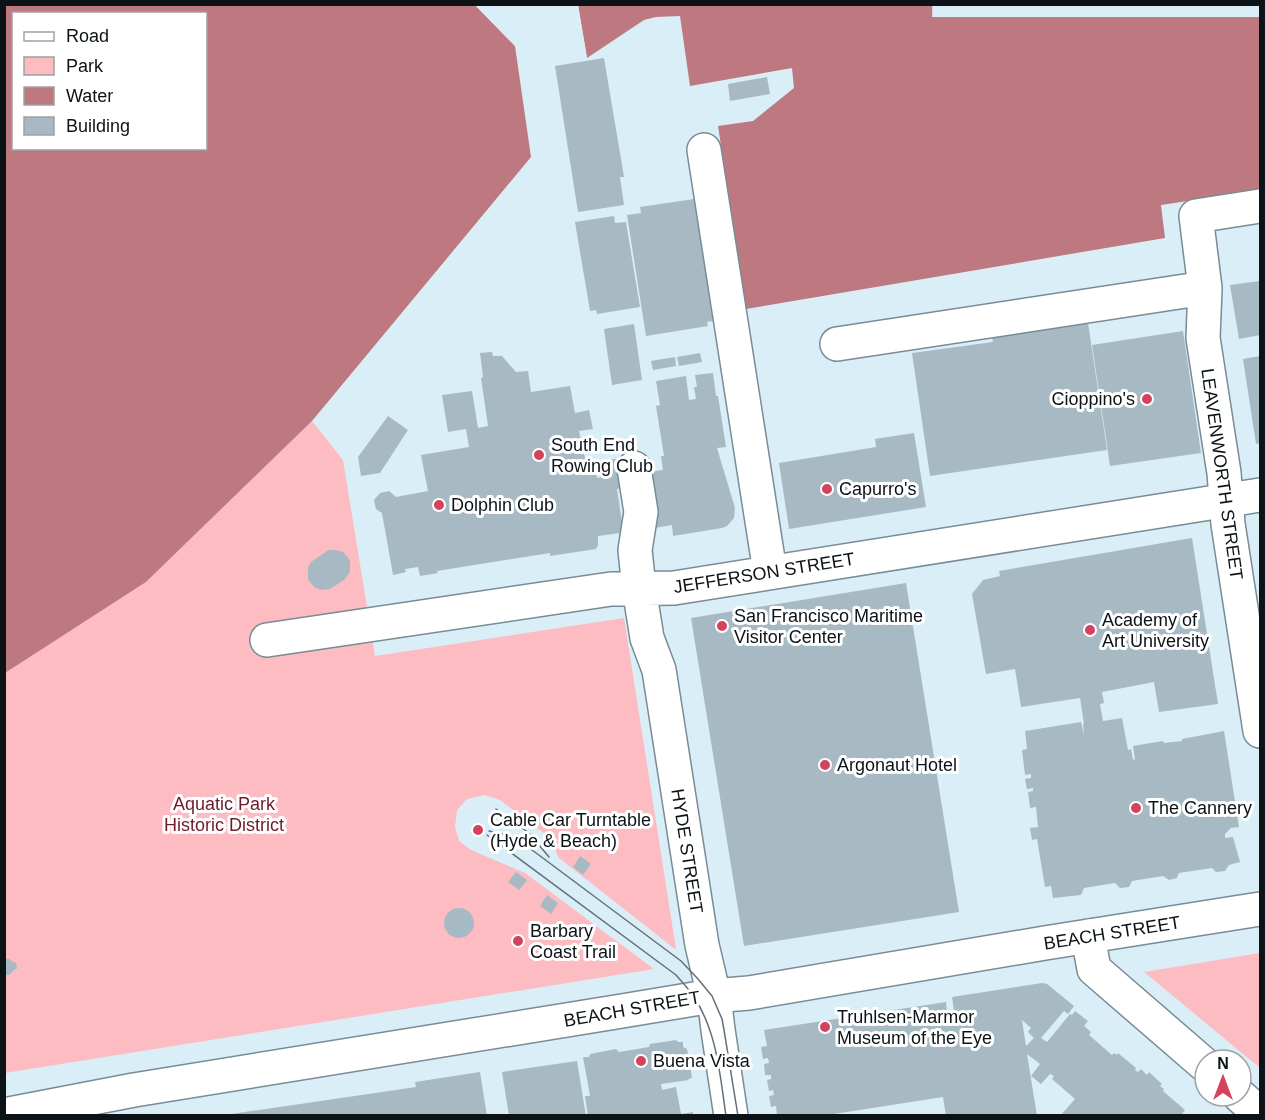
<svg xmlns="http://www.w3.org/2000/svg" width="1265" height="1120" viewBox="0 0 1265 1120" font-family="Helvetica,sans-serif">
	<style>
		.green { fill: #fcbcc1 }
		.water { fill: #bd797f; fill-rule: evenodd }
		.pier { fill: #daeef8 }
		.building { fill: #a7bac4; fill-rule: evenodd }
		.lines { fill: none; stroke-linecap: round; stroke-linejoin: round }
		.minor-casing { stroke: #798c95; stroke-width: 36 }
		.minor { stroke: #fff; stroke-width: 33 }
		.tram { stroke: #647077; stroke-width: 1.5 }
		.poi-dot { fill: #d4435e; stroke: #fff; stroke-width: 2 }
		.labels { text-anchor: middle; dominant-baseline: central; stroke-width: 6; stroke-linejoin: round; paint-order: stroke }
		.poi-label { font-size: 18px; fill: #0c1317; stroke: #fff; text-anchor: start }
		.street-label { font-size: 18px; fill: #0c1317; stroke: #fff }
		.park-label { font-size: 18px; fill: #6e1a2b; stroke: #fff }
	</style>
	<rect width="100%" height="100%" fill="#daeef8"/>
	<path class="green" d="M312 421 343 460 375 656 624 618 676 949H675L559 858 549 837 500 800 485 795 467 799 457 810 455 827 459 841 471 850 525 873 654 969 5 1073V673L146 582Z
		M1260 953V1068L1144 972Z"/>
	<path class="water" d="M5 4 475 5 515 46 531 157 312 421 146 582 5 673ZM14 14H206V148H14Z
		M932 4 933 17H1260V190L1161 205 1165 238 746 309 718 126 753 121 794 88 792 68 690 86 680 16 656 17 644 20 587 58 578 5Z"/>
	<path class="pier" d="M479 4 517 44 518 48 515 46 475 5Z
		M575 4 578 5 587 58H584Z
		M936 4 935 14H1260V17H932L933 5Z"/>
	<path class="building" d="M604 58 624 177H620L624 205 578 212 555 66Z
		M767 77 770 94 730 101 728 84Z
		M694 199 713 321 707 322 708 326 646 336 627 215 641 213 640 207Z
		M614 216 615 223 626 222 640 307 597 314 596 310 590 311 575 222Z
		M1260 281V335L1239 339 1230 285Z
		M1087 316 1107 450 930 476 912 353 993 342 992 337Z
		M634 324 642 380 612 385 604 329Z
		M1183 331 1201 453 1110 466 1092 345Z
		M492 352 493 356H502L516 372 528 371 531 392 570 386 575 413 589 410 593 429 579 431 586 463 594 462 597 478 601 477 598 461 622 458 626 487 617 489 622 522 626 524 628 532 598 536V545L596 549 550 556V553L512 559 437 571 438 573 420 576 418 567 405 569 406 572 393 575 382 513 376 509 374 500 380 493 389 491 396 497 428 491 421 455 469 447 466 429 448 432 442 395 472 391 478 428 488 426 481 378 483 377 480 353Z
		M700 353 702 362 679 366 677 357Z
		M1260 356V443L1256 444 1243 359Z
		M675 357 676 366 653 370 651 361Z
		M713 373 716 396H718L726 447 717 448 735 508 734 518 727 526 722 528 673 536 672 525 655 528 647 472 663 470 661 456H664L656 406 660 405 656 381 686 376 689 400 696 399 694 387H697L695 375Z
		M388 416 408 430 380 473 361 476 358 457Z
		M914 433 926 507 789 529 779 463 876 447 875 439Z
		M1192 538 1218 704 1159 712 1154 682 1102 692 1104 703 1100 704 1103 721 1122 718 1128 750 1131 749 1133 760 1135 759 1133 746 1163 741 1164 743 1182 741V739L1224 731 1239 827 1231 828 1225 834V838L1233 837 1240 862 1229 865 1225 871 1216 872 1212 868 1179 873 1177 878 1169 880 1163 876 1132 881 1129 887 1120 888 1115 883 1084 888 1081 895 1053 898 1051 886 1045 887 1037 839 1032 840 1030 828 1038 827 1036 807 1030 808 1028 792 1033 791V788L1027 789 1025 779 1031 778V774L1025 775 1022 750 1027 749 1025 731 1081 722 1084 735 1083 724H1084L1080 698 1021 707 1015 669 986 674 972 594 983 580 1000 576 999 571Z
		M330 550H335L343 552 347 556 350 561V572L344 580 330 589 321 590 314 587 308 579V567L311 562 327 551Z
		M906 583 959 912 744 946 691 618Z
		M580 856 591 864 583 875 573 867Z
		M516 872 527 880 519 890 508 882Z
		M547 895 558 903 551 914 540 906Z
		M444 923a15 15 0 1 1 30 0a15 15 0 1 1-30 0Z
		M4 959H9L14 963 16 962 17 969H15L9 975H4Z
		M1042 983 1047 984 1074 1006 1068 1014 1064 1011 1041 1038 1047 1042 1070 1014 1072 1015 1075 1011 1088 1021 1084 1026 1091 1032 1089 1035 1112 1055 1114 1053 1117 1055 1118 1053 1136 1068 1135 1070 1138 1072 1141 1069 1147 1075 1149 1072 1162 1084 1160 1086 1164 1089 1163 1091 1185 1110 1182 1114 1184 1116H1060L1075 1099 1052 1079 1054 1076 1050 1074 1041 1084 1031 1076 1040 1064 1027 1054 1037 1116H946L943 1097 821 1116H777L776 1106 771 1107 769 1096 774 1095 773 1090 769 1091 767 1080 771 1079V1075H765L764 1064 769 1063 768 1058 763 1059 761 1047 767 1046 764 1030 946 1002 947 1013 954 1011 952 997ZM1022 1020 1031 1028 1028 1032 1034 1038 1026 1046Z
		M676 1040 678 1042H683V1047L687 1049 689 1059 686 1062V1065L690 1064 692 1078 688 1079 689 1080 661 1084 662 1090 676 1087 681 1114 693 1112V1116H588L585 1096H590L583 1057H589L590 1054 616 1049 619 1052 649 1047 650 1044Z
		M577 1061 586 1116H509L502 1072Z
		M480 1072 487 1116H231V1114L416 1087 415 1082Z"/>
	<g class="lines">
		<defs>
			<path id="minor" d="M704 150 770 572
				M1260 206 1196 216 1205 288 1203 338 1224 473 1228 524 1260 731
				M837 344 1205 288
				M634 468 641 512 635 550 639 588 647 638 659 670 702 945 714 996 718 1030 731 1116
				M267 640 611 589 674 588 1260 495
				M1088 936 1094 969 1205 1065
				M1240 1096 1260 1114
				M4 1115 134 1090 622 1011 712 996 749 993 1045 943 1260 909"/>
		</defs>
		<use href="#minor" class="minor-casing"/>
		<use href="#minor" class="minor"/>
		<path class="tram" d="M496 809 529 833 549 857
			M489 831 508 835 520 841 681 961 698 979 712 996 722 1019 724 1030 738 1116
			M487 835 676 975C682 982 689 989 694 997 717 1032 720 1075 726 1116"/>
	</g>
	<g class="poi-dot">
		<circle cx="1147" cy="399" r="6"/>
		<circle cx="539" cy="455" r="6"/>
		<circle cx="827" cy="489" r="6"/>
		<circle cx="439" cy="505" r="6"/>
		<circle cx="722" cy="626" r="6"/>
		<circle cx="1090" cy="630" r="6"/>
		<circle cx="825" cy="765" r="6"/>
		<circle cx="1136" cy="808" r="6"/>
		<circle cx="478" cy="830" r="6"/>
		<circle cx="518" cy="941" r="6"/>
		<circle cx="825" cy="1027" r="6"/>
		<circle cx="641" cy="1061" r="6"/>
	</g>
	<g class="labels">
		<g class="poi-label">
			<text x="1135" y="399" text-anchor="end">Cioppino's</text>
			<text x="551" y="445">South End<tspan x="551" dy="21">Rowing Club</tspan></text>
			<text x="839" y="489">Capurro's</text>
			<text x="451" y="505">Dolphin Club</text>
			<text x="734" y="616">San Francisco Maritime<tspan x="734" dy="21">Visitor Center</tspan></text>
			<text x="1102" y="620">Academy of<tspan x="1102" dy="21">Art University</tspan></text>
			<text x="837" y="765">Argonaut Hotel</text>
			<text x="1148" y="808">The Cannery</text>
			<text x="490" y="820">Cable Car Turntable<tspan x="490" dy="21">(Hyde &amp; Beach)</tspan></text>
			<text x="530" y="931">Barbary<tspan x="530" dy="21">Coast Trail</tspan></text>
			<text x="837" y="1017">Truhlsen-Marmor<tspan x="837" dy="21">Museum of the Eye</tspan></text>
			<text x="653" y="1061">Buena Vista</text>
		</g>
		<g class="street-label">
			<text transform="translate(1222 474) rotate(82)">LEAVENWORTH STREET</text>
			<text transform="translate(764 573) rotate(-9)">JEFFERSON STREET</text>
			<text transform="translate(687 851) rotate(81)">HYDE STREET</text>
			<text transform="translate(1112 933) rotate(-9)">BEACH STREET</text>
			<text transform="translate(632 1009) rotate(-10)">BEACH STREET</text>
		</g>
		<g class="park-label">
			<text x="224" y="804">Aquatic Park<tspan x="224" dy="21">Historic District</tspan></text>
		</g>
	</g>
	<rect width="1265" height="1120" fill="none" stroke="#0c1317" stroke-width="12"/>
	<rect x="12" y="12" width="195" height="138" fill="#ffffff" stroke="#9ea1a2" stroke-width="1.5"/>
	<rect x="24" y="32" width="30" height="9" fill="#ffffff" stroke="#9ea1a2" stroke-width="1.5"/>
	<text x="66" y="42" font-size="18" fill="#0c1317">Road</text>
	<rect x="24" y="57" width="30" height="18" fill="#fcbcc1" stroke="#9ea1a2" stroke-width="1.5"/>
	<text x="66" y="72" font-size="18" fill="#0c1317">Park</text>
	<rect x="24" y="87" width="30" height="18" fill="#bd797f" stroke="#9ea1a2" stroke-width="1.5"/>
	<text x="66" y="102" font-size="18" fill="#0c1317">Water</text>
	<rect x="24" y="117" width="30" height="18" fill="#a7bac4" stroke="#9ea1a2" stroke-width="1.5"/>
	<text x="66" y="132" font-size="18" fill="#0c1317">Building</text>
	<g transform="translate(1223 1078)"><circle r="28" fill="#ffffff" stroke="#9ea1a2" stroke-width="1.5"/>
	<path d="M0-4.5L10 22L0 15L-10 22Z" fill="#d4435e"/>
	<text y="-9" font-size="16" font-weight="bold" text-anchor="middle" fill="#0c1317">N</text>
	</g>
</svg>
